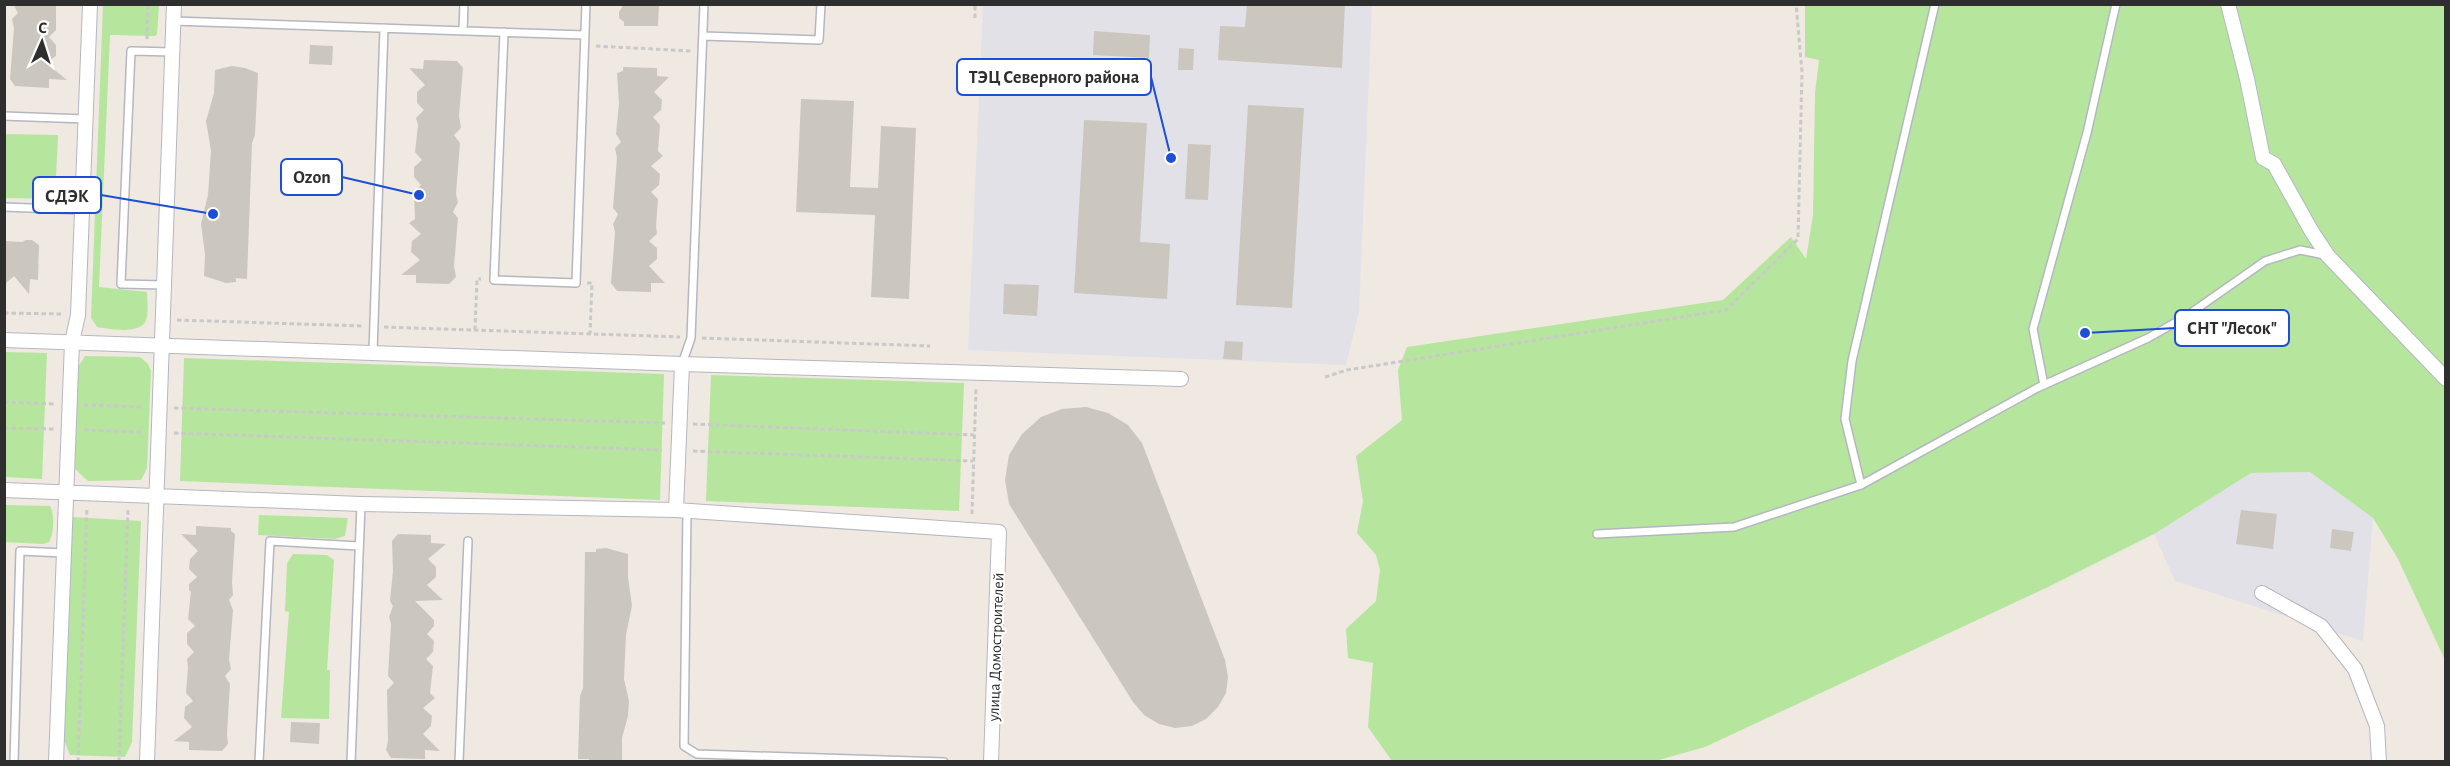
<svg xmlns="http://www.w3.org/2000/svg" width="2450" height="766" font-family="'Alegreya Sans',sans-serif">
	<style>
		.industrial { fill: #e3e1e8 }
		.green { fill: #b6e59e }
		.building { fill: #cbc7bf }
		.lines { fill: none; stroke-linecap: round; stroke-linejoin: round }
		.lane-casing { stroke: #b4b7c1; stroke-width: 10 }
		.street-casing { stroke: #b4b7c1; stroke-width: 16 }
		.path { stroke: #c9c9c9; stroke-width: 3; stroke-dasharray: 4.5 3; stroke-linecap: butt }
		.lane { stroke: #fff; stroke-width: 7 }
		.street { stroke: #fff; stroke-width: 14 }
		.labels { text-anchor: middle; stroke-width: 4.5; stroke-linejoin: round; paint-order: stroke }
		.street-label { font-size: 16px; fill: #2e2e2e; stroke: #fff }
		.leader { fill: none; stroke: #1d4ed8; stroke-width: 2 }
		.callout-dot { fill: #1d4ed8; stroke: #fff; stroke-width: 2 }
		.callout { fill: #fff; stroke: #1d4ed8; stroke-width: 2 }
		.callout-label { font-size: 18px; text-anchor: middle; font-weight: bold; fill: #2e2e2e }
	</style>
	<rect width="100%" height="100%" fill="#efe9e1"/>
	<path class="industrial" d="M983,5H1372L1359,312L1346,365L968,350Z
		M2310,472L2373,518L2363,641L2175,581L2154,534L2251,473Z"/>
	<path class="green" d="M103,5H159L157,34L155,36L110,35L99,287L147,292C147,301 149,312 146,320C141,335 109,329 97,327L91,318Z
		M1805,5H2445V660L2398,559L2373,518L2310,472L2251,473L2154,534L2048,587L1705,747L1655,761H1392L1368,727L1373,663L1348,658L1346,629L1376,601L1380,570L1376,555L1357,533L1363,501L1356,456L1402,420L1398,370L1407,347L1723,300L1791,237L1806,259L1813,215L1815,93L1819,60L1805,57Z
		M5,134L58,135L55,199L5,198Z
		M5,352L47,353L42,479L5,477Z
		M85,356L140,357L148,364L151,371L147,468L141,480L88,481L75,469L78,367Z
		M184,358L664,374L660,500L180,481Z
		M711,375L964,383L959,511L706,501Z
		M5,505L50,506C55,515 54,533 49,542L43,544L5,542Z
		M259,515L348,518L345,536L335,539L258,535Z
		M72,517L141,521L132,742L125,757L70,755L64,740Z
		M293,554L327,555L334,560L327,670H330L329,719L281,718L289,612L285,611L287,563Z"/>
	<path class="building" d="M13,4H56V30L49,37L56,45V56L46,63L67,80L49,79V88L15,86L10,79L14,28L12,19L18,13Z
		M624,4H659L658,26H624V22L619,18V12Z
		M1247,4H1345L1342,68L1218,60L1220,26L1245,27Z
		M1094,31L1150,35L1149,58L1093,55Z
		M310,45L333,46L332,65L309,64Z
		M1179,48L1194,49L1193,70H1178Z
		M424,60L457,61L463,68L459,116L461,128L454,135L460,143L456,194L458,202L453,212L458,218L454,266L456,277L449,284L416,283V275H401L420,260L411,252L412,241L421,234L409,223L415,219L414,192L421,185L414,177V167L422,160L415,152L418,125L416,118L424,110L417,103V92L425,85L409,68L423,69Z
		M232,66L245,68L258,73L255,135L252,143L247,279L236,278V282L226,283L204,276L205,254L201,224L208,195L211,151L206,121L214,93L215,70Z
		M623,67L657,68V76L669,77L654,92L662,100L661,110L653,117L660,125L658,151L663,156L651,166L660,174L659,185L651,192L658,199L656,226L657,234L649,241L657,248V259L649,266L665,283H651V292L617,291L611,283L615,232L613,224L618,214L613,208L617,158L615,148L621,142L616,134L619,104L617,73L623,71Z
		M801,99L854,101L850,187L878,188L881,126L916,128L909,299L871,297L875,215L796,212Z
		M1248,105L1304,108L1292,308L1236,305Z
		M1084,120L1147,123L1140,242L1170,244L1167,299L1074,293Z
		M1188,144L1211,145L1208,200L1185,199Z
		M26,240H32L39,245L38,280L30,279L29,294L14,276L4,285V241L22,242Z
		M1004,284L1039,285L1037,316L1003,314Z
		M1225,341L1243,342L1242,360L1223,359Z
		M1086,407L1108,413L1128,425L1142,443L1225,660L1228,677L1226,693L1218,707L1206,719L1192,726L1175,728L1159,724L1144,715L1133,702L1009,504L1005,480L1009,455L1022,434L1041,417L1062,409Z
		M2241,510L2277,514L2273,549L2236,544Z
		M196,526L231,528V531L235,534L232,582L233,595L229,600L233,610L229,660L231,669L225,676L230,684L227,734L228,744L222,751L189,750V742L174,741L192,727L184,718L185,707L193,701L186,693L188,667L187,659L194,652L187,644V633L195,626L188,619L191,592L189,590V584L197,577L189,569L190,559L198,551L181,534L196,535Z
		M2332,529L2354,532L2351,551L2330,548Z
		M398,534L431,535V543L446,544L428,559L436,567V577L427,585L443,600L415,601L434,620V626L427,634L434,641L433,652L426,659L433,666L430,693L435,698L423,708L432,716L431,726L423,734L440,751L425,750V759L391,758L386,750L388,741L387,690L394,683L388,676L391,624L389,617L393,606L390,601L393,571L392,541Z
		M606,548L628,554V577L632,606L626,635L624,679L629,701L628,716L622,738V760L589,762V759H578L580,696L583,688L585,552H596V549Z
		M291,722L320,723L319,744L290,742Z"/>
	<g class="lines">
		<g class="lane-casing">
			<path id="lane" d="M173,21L585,35
				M463,31L464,4
				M504,32L494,280L576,283L586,4
				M703,36L819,40L821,4
				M4,116L85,119
				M4,207L82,210
				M164,285L121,284L131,51L172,52
				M373,352L384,28
				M682,364L691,338L704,4
				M2044,385L2033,329L2087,133L2116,4
				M1861,485L1845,419L1852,361L1935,4
				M687,511L684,746L697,754L944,762
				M1597,534L1734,527L1861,485L2037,388L2148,338L2185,317L2265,261L2300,250L2325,255
				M14,762L20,551L64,553
				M259,762L270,541L359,546
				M351,762L361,504
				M459,762L468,541"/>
		</g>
		<g class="street-casing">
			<path id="street" d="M2228,4L2247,79L2263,158L2274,164L2312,232L2328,256L2446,379
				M4,340L682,364L1181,379
				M4,490L361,504L676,510L999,532L991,762
				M676,510L682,364
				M2262,593L2321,626L2355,669L2377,726L2379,762
				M56,762L72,342L78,315L90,4
				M147,762L174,4"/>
		</g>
		<path class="path" d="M975,18V4
			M147,39L148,4
			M596,46L691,51
			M587,283H592L590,334
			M4,313L63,314
			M177,320L362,326
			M384,327L680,337
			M475,330L477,279H481
			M702,338L930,346
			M1325,377L1347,370L1726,310L1798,239L1802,72L1796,4
			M4,402L54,404
			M84,405L144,407
			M174,408L665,423
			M693,424L974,435
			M4,428L54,429
			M84,430L144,432
			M174,433L662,450
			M693,451L973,461
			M972,514L976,389
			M78,762L87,507
			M119,762L128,509"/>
		<use href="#lane" class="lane"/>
		<use href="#street" class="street"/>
	</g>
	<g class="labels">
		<g class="street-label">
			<text transform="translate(995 647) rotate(-88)" y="6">улица Домостроителей</text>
		</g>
	</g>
	<path class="leader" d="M1171 158L1151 77M419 195L342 177M213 214L101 195M2085 333L2175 328"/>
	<g class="callout-dot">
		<circle cx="1171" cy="158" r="6"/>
		<circle cx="419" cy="195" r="6"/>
		<circle cx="213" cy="214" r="6"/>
		<circle cx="2085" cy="333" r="6"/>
	</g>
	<g class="callout">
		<rect x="957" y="59" width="194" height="36" rx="6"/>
		<rect x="281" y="159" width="61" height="36" rx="6"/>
		<rect x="33" y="177" width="68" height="36" rx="6"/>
		<rect x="2175" y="310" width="114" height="36" rx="6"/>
	</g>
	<g class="callout-label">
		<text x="1054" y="83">ТЭЦ Северного района</text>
		<text x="312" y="183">Ozon</text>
		<text x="67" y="202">СДЭК</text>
		<text x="2232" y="334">СНТ "Лесок"</text>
	</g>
	<rect width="2450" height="766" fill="none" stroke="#2e2e2e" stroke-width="12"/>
	<g transform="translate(42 42) rotate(3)" stroke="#ffffff" stroke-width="4.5" paint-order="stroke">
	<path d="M0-4.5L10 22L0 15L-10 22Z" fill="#2e2e2e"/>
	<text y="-9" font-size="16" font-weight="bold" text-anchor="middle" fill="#2e2e2e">С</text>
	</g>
</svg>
